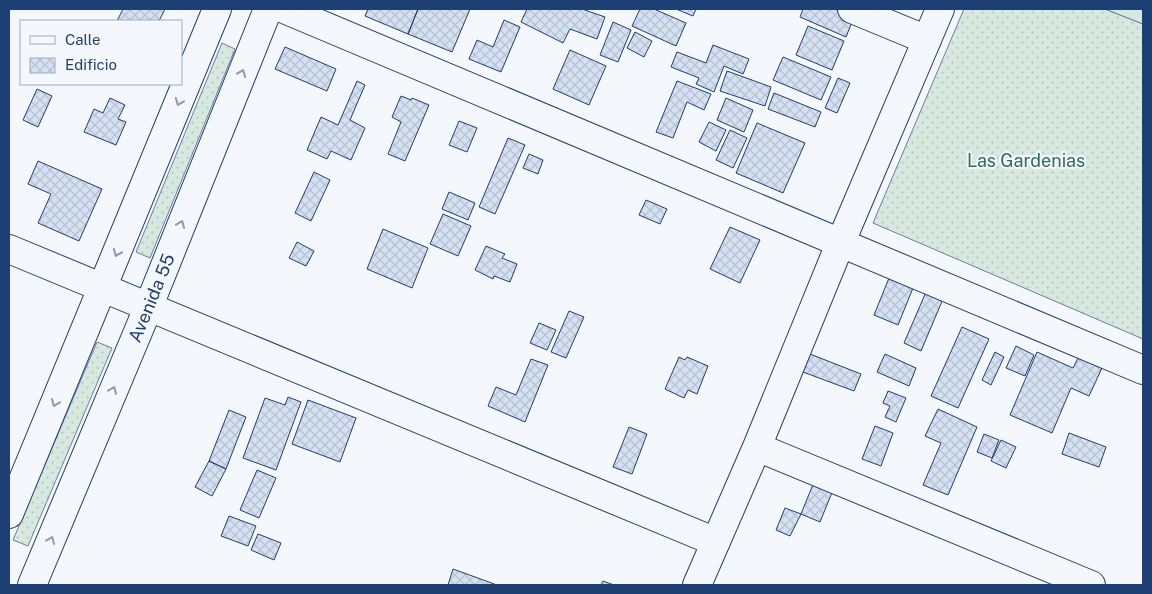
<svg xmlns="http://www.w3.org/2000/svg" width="1152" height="594" font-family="'Public Sans',sans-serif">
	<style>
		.grass { fill: url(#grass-dots); stroke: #687fa3 }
		.pitch { fill: #d7e8df; stroke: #687fa3 }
		.building { fill: url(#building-cross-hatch); stroke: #1d3f73 }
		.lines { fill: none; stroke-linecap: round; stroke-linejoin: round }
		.minor-casing { stroke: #1d3f73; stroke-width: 30 }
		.tertiary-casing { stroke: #1d3f73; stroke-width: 30 }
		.minor { stroke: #f4f7fb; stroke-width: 28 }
		.tertiary { stroke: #f4f7fb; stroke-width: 28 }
		.oneway { stroke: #889bb7 }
		.labels { text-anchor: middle; stroke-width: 4; stroke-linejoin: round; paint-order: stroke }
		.park-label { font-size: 18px; fill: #2c6c60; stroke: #f4f7fb }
		.street-label { font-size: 18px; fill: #1d3f73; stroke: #f4f7fb }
	</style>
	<defs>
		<pattern id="grass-dots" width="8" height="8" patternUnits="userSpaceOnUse" patternTransform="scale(1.25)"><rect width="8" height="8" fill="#d7e8df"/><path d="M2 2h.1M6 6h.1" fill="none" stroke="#b8c8c3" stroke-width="1.8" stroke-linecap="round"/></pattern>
		<pattern id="building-cross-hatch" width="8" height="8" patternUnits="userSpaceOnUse" patternTransform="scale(1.25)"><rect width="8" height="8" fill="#d5e0f0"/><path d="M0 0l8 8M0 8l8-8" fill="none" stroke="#b6c1d1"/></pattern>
	</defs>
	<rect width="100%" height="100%" fill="#f4f7fb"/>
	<path class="grass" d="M964,9H1105L1143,24V339L873,223Z
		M222,43L235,49L150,258L136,252Z
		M97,342L112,348L28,546L13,540Z"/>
	<path class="pitch" d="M1105,9H1143V24Z"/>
	<path class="building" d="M123,9H165L159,21H117Z
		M368,9H418L408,34L365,16Z
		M418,9H470L452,52L408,34Z
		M527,9H582L605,17L597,39L570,29L563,43L521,22Z
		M640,9H654L686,23L676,46L632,26Z
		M676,9H696L693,16Z
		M803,9H834L854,17L846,37L800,17Z
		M504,20L520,27L501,72L469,59L477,40L493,47Z
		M613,22L631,30L618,62L600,55Z
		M808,26L844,41L832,70L796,55Z
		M635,32L652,41L644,57L627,48Z
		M713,45L749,59L743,74L724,66L714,92L696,84L699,78L671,67L677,52L706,63Z
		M285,47L336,69L327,91L275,69Z
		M570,50L606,66L589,105L553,89Z
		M783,57L831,77L821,100L773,80Z
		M727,71L771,87L765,106L720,91Z
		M838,78L850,83L837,113L825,108Z
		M357,81L365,85L350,120L365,128L351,160L331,151L327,159L307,150L321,117L338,125Z
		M677,81L711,94L704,110L687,102L673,138L656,132Z
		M37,89L52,96L38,127L23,120Z
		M774,93L821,112L815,127L768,109Z
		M401,96L411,100L412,98L429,105L405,161L388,154L401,122L392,117Z
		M110,98L125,105L118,119L126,122L116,145L84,132L94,109L103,113Z
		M726,98L753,110L744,132L717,120Z
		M459,121L477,128L467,152L449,145Z
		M709,122L726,130L716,151L699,142Z
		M757,123L805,143L783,193L736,173Z
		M730,130L747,138L733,168L716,160Z
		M508,138L525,145L495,214L479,207Z
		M529,154L543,160L538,174L523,168Z
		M38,161L102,189L79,241L38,223L51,194L28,184Z
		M314,172L330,180L311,221L295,213Z
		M449,192L475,203L468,220L442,209Z
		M646,200L667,209L660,224L639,215Z
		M443,214L471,226L458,256L430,244Z
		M730,227L760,240L740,283L710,269Z
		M383,229L428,248L412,288L367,269Z
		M297,242L314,251L306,266L289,258Z
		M486,246L505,254L502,258L517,264L510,282L494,276L493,279L475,270Z
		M889,278L913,288L898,325L874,315Z
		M926,292L943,299L921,351L904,343Z
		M569,311L584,317L566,358L551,352Z
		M539,323L556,330L547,350L530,343Z
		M962,327L989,339L958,408L931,396Z
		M1016,346L1034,355L1025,376L1006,368Z
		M995,352L1004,357L991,385L982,380Z
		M1037,352L1073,368L1078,358L1102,368L1089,396L1071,388L1052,433L1010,415Z
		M810,354L861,374L854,391L803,372Z
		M885,354L916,368L909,386L877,372Z
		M679,357L685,360L687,357L708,366L697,394L688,390L684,398L665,389Z
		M531,359L548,365L525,422L488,406L496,387L516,395Z
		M888,391L906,398L896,422L885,417L890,406L883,403Z
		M288,397L301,402L276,470L243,458L265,398L285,405Z
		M308,400L356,418L340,462L292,444Z
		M938,409L977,427L948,495L923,485L941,443L925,436Z
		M229,410L246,417L226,469L209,461Z
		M875,426L893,433L881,466L862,459Z
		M629,427L647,434L632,474L613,467Z
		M1069,433L1106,447L1099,467L1062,454Z
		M984,434L999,440L992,458L977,452Z
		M1001,440L1016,447L1006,468L991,461Z
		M209,461L226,469L212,496L195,487Z
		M257,470L276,478L259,518L240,510Z
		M814,482L833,490L820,522L801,514Z
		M785,508L801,514L790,536L776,530Z
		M229,516L256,526L248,546L221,536Z
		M258,534L281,543L274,560L251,550Z
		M453,569L497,585H448Z
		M603,581L614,585H601Z"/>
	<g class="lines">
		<g class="minor-casing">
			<path id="minor" d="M284,9L1143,370
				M852,9L927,40
				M9,249L716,542
				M757,447L1091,585
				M697,585L757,447L840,244L940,9"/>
		</g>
		<g class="tertiary-casing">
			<g id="tertiary">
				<path d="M9,514L217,9"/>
				<path id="s1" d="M32,585L148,308L268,9"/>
			</g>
		</g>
		<use href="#minor" class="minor"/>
		<use href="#tertiary" class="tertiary"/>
	</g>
	<defs><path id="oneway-chevron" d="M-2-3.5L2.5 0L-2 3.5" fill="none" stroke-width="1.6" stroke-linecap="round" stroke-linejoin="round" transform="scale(1.25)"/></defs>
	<g class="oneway">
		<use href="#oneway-chevron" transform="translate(242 73) rotate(-68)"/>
		<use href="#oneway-chevron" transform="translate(179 102) rotate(112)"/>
		<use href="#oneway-chevron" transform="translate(181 224) rotate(-68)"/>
		<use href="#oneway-chevron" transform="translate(117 253) rotate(112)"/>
		<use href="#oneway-chevron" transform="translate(113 390) rotate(-67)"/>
		<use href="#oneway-chevron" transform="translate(55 403) rotate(113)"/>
		<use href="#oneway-chevron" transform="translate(51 540) rotate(-67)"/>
	</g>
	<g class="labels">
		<g class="park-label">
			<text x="1026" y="167">Las Gardenias</text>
		</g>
		<g class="street-label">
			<text dy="6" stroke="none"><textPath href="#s1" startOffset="311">Avenida 55</textPath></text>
		</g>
	</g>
	<rect width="1152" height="594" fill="none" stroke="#1d3f73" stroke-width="20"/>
	<rect x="20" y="20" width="162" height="65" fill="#f4f7fb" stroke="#9eadc5"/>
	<rect x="30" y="36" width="25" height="8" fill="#f4f7fb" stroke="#9eadc5"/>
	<text x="65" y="45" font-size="15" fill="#1d3f73">Calle</text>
	<rect x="30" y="58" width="25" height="15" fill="url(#building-cross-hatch)" stroke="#9eadc5"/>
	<text x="65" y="70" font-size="15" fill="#1d3f73">Edificio</text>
</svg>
